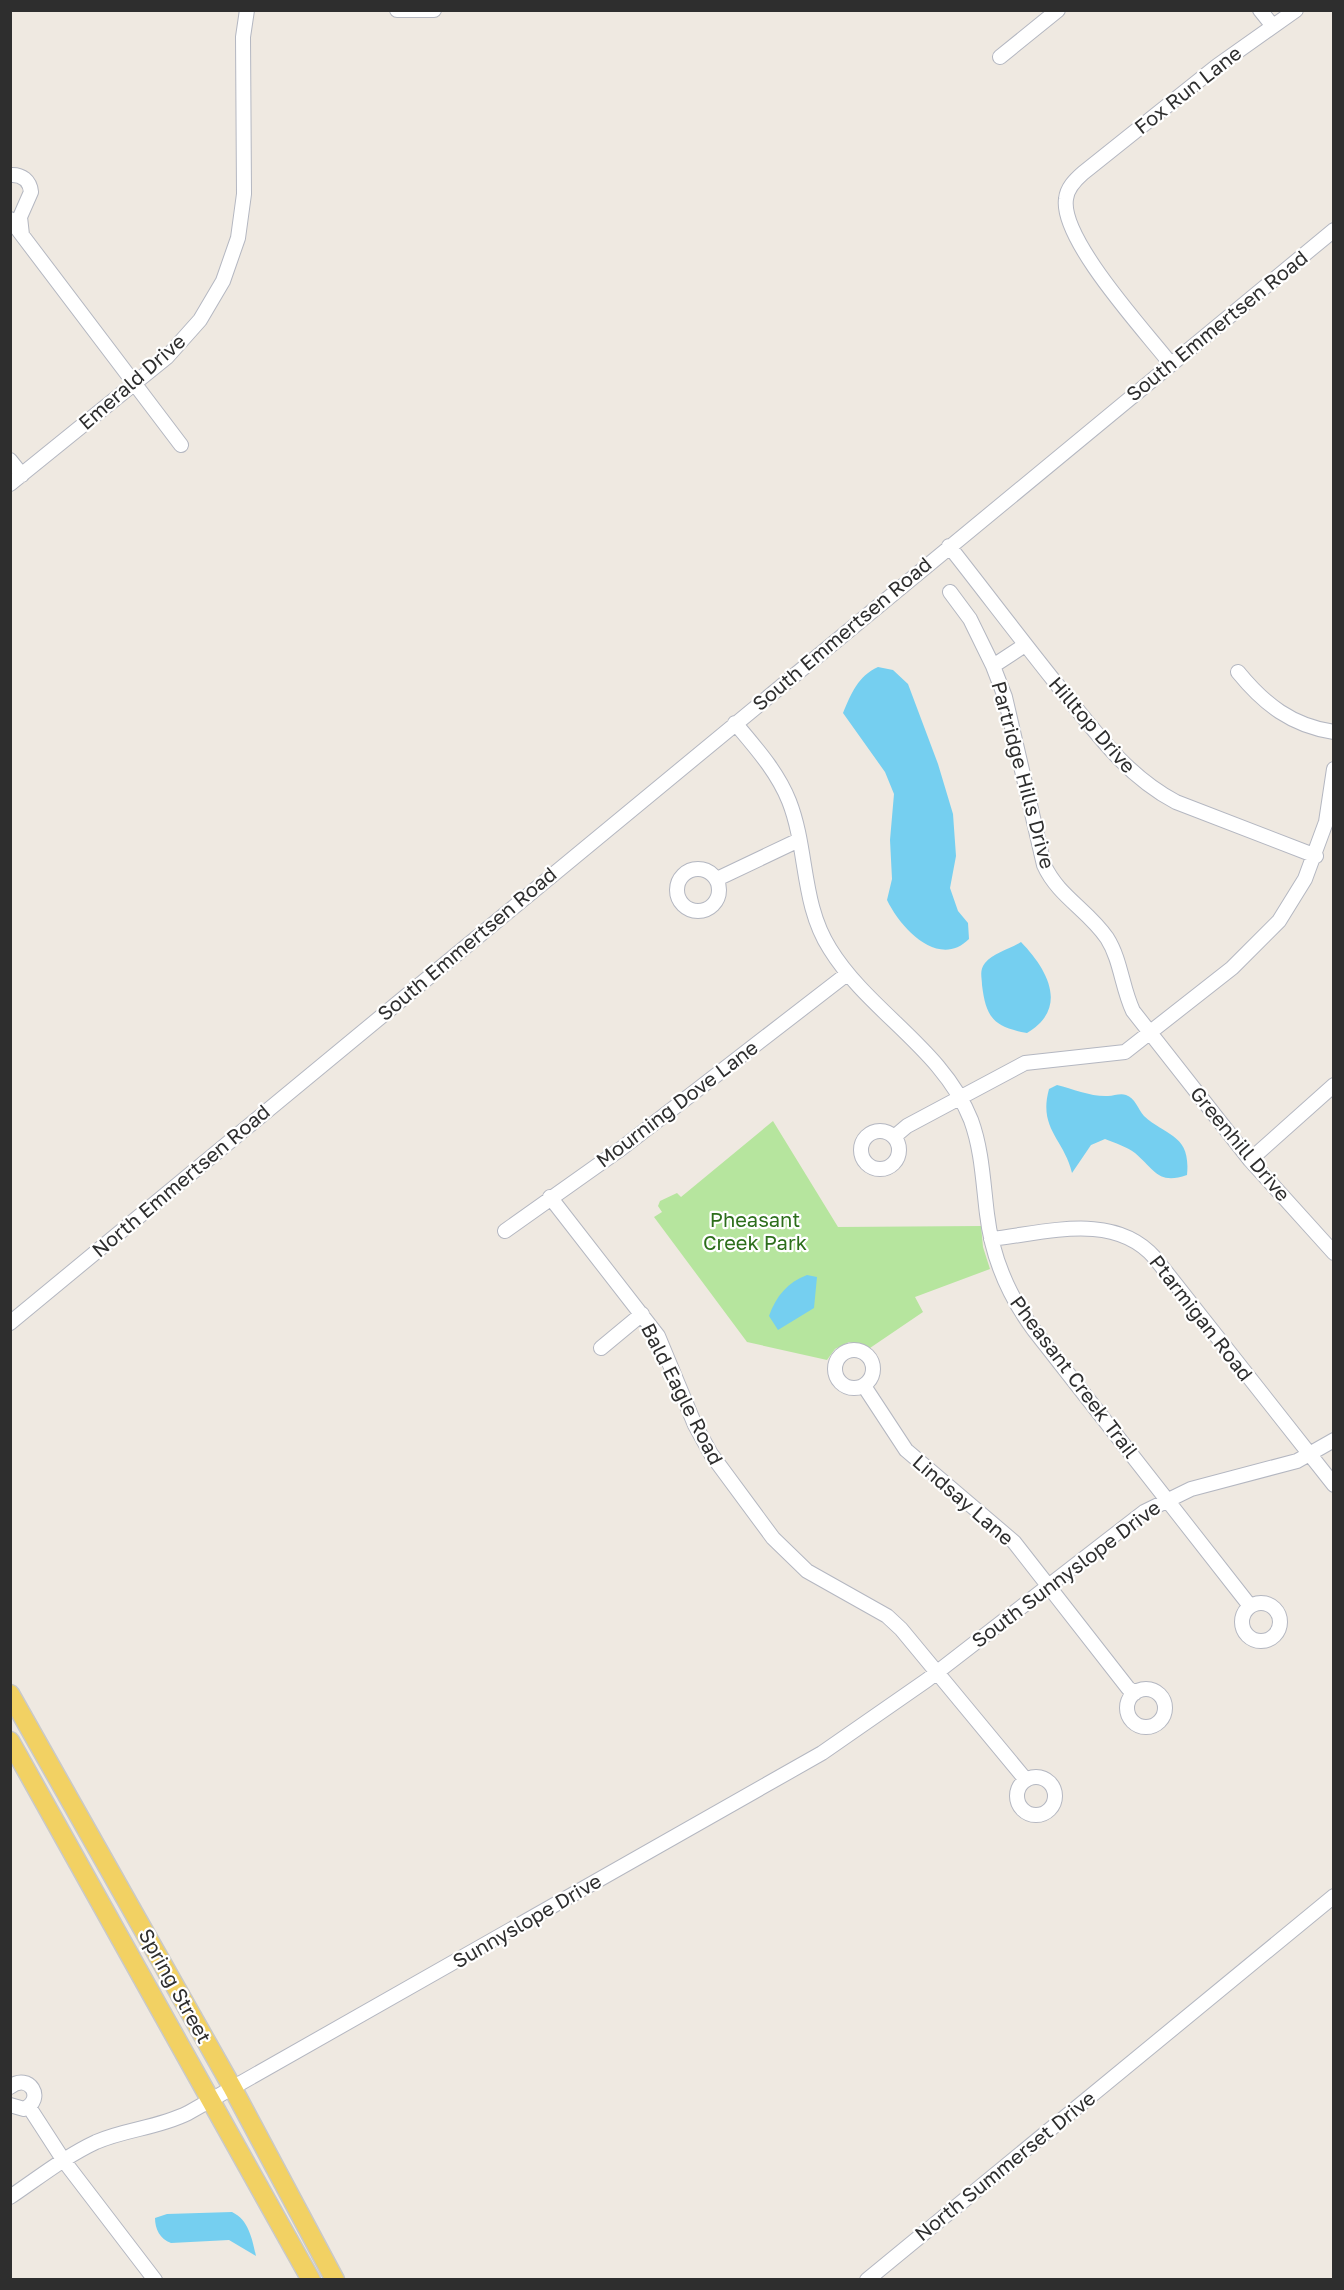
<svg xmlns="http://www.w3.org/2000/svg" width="1344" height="2290" font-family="'Golos Text',sans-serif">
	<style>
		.green { fill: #b6e59e }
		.water { fill: #75cff0 }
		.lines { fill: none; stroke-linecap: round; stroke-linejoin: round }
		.minor-casing { stroke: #b4b7c1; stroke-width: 16 }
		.major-casing { stroke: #c9c9c9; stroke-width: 21 }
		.minor { stroke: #fff; stroke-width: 14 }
		.major { stroke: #f2d163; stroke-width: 18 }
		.labels { text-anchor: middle; stroke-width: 4.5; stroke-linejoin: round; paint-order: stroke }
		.street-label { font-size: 20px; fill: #2e2e2e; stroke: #fff }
		.park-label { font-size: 20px; fill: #2c6e1b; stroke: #fff }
	</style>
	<rect width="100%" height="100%" fill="#efe9e1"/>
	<path class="green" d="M773,1121L838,1227L981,1226L983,1247L990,1269L915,1297L923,1312L870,1348L849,1342L835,1349L827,1360L747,1342L654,1217L662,1212L658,1206L660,1201L677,1193L681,1197Z"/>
	<path class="water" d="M878,667L893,670L908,684L938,764L953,814L956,856L950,888L958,911L968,923L969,939C939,969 901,929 887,900L892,879L890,840L894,794L885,772L843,713C851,694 858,676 878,667Z
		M1021,942C1048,970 1069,1008 1027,1033C994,1027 986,1018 982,985C982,978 979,970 985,963C993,953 1010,949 1021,942Z
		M1057,1085C1073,1089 1092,1097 1108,1096C1114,1096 1120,1093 1126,1095C1135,1098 1138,1109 1144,1116C1167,1137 1191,1134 1187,1175C1158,1185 1155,1170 1135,1153C1127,1147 1115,1143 1105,1139L1091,1145L1072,1173C1064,1139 1038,1129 1049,1089Z
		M807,1275L817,1277L814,1308L778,1330L769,1316C776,1296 788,1282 807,1275Z
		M232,2212C249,2220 252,2239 256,2256L229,2240L171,2243C160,2239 155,2229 155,2218L167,2214Z"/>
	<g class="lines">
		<g class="minor-casing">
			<path id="minor" d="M397,10H434
				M1260,10L1272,25
				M1000,57L1058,10
				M10,175C22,174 30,181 31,192L20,217L22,235L10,219
				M22,235L181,445
				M1170,363C1145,331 1060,239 1066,199C1067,188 1075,180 1083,173L1217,66L1296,10
				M10,460L22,475
				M10,484L167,357L200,320L223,281L238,238L244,194L243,37L247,10
				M949,546C986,593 1022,641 1059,687C1095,731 1125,775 1176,802L1316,856
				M950,592L970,619L993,666
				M1025,645L993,666L1005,697L1044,865C1058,896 1088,910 1107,938C1121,960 1122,988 1133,1011L1250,1160L1334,1253
				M1238,672C1264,704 1292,726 1334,732
				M735,723C755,747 777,771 789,801C808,849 801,904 830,949C869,1012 943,1049 971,1120C982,1150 983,1182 987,1214C992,1257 1008,1295 1034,1330L1250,1606
				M677 890a21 21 0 1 1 42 0a21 21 0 1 1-42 0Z
				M717,879L799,840
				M861 1150a19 19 0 1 1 38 0a19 19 0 1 1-38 0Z
				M894,1137L907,1126L1025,1063L1125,1052L1232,968L1279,921L1305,879L1326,822L1334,769
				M1250,1160L1334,1085
				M550,1197L658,1336L695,1425L711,1454L773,1538L807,1571L887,1616L901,1629L1026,1780
				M505,1231L622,1148L847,974
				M991,1239C1046,1233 1114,1211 1155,1258L1334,1485
				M10,1323L1334,230
				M601,1348L642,1314
				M835 1369a19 19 0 1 1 38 0a19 19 0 1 1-38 0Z
				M864,1386L906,1450L1014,1542L1128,1688L1135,1693
				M1242 1622a19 19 0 1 1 38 0a19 19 0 1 1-38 0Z
				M1127 1708a19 19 0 1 1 38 0a19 19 0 1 1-38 0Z
				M1017 1796a19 19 0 1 1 38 0a19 19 0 1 1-38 0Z
				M10,2087C29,2072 46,2099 24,2109L10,2105
				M29,2107L64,2161L155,2280
				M10,2197C38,2178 66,2156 96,2142C126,2129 158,2128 188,2113L822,1753L927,1680L1144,1512L1191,1489L1297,1461L1334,1440
				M867,2280L1334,1896"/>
		</g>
		<g class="major-casing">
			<path id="major" d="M10,1694L232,2087L335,2280
				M10,1741L311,2280"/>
		</g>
		<use href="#minor" class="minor"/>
		<use href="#major" class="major"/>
	</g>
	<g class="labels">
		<g class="street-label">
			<text transform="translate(1188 90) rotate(-38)" y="7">Fox Run Lane</text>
			<text transform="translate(1217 326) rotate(-39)" y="7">South Emmertsen Road</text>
			<text transform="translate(132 382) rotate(-41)" y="7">Emerald Drive</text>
			<text transform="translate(842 634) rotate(-40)" y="7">South Emmertsen Road</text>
			<text transform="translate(1092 725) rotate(49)" y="7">Hilltop Drive</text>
			<text transform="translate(1023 775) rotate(75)" y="7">Partridge Hills Drive</text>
			<text transform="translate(467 944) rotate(-40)" y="7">South Emmertsen Road</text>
			<text transform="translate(677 1104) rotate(-37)" y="7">Mourning Dove Lane</text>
			<text transform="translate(1240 1144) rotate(50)" y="7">Greenhill Drive</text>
			<text transform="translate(181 1181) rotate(-40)" y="7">North Emmertsen Road</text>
			<text transform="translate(1201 1318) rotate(52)" y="7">Ptarmigan Road</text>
			<text transform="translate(1074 1377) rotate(53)" y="7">Pheasant Creek Trail</text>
			<text transform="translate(682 1394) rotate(63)" y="7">Bald Eagle Road</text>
			<text transform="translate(963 1500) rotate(41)" y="7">Lindsay Lane</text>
			<text transform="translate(1066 1574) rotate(-37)" y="7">South Sunnyslope Drive</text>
			<text transform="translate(527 1921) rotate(-30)" y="7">Sunnyslope Drive</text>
			<text transform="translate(175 1986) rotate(61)" y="7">Spring Street</text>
			<text transform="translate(1005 2166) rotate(-39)" y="7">North Summerset Drive</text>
		</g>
		<g class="park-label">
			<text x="755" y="1227">Pheasant<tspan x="755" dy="23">Creek Park</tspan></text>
		</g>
	</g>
	<rect width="1344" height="2290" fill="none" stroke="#2e2e2e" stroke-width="24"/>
</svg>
